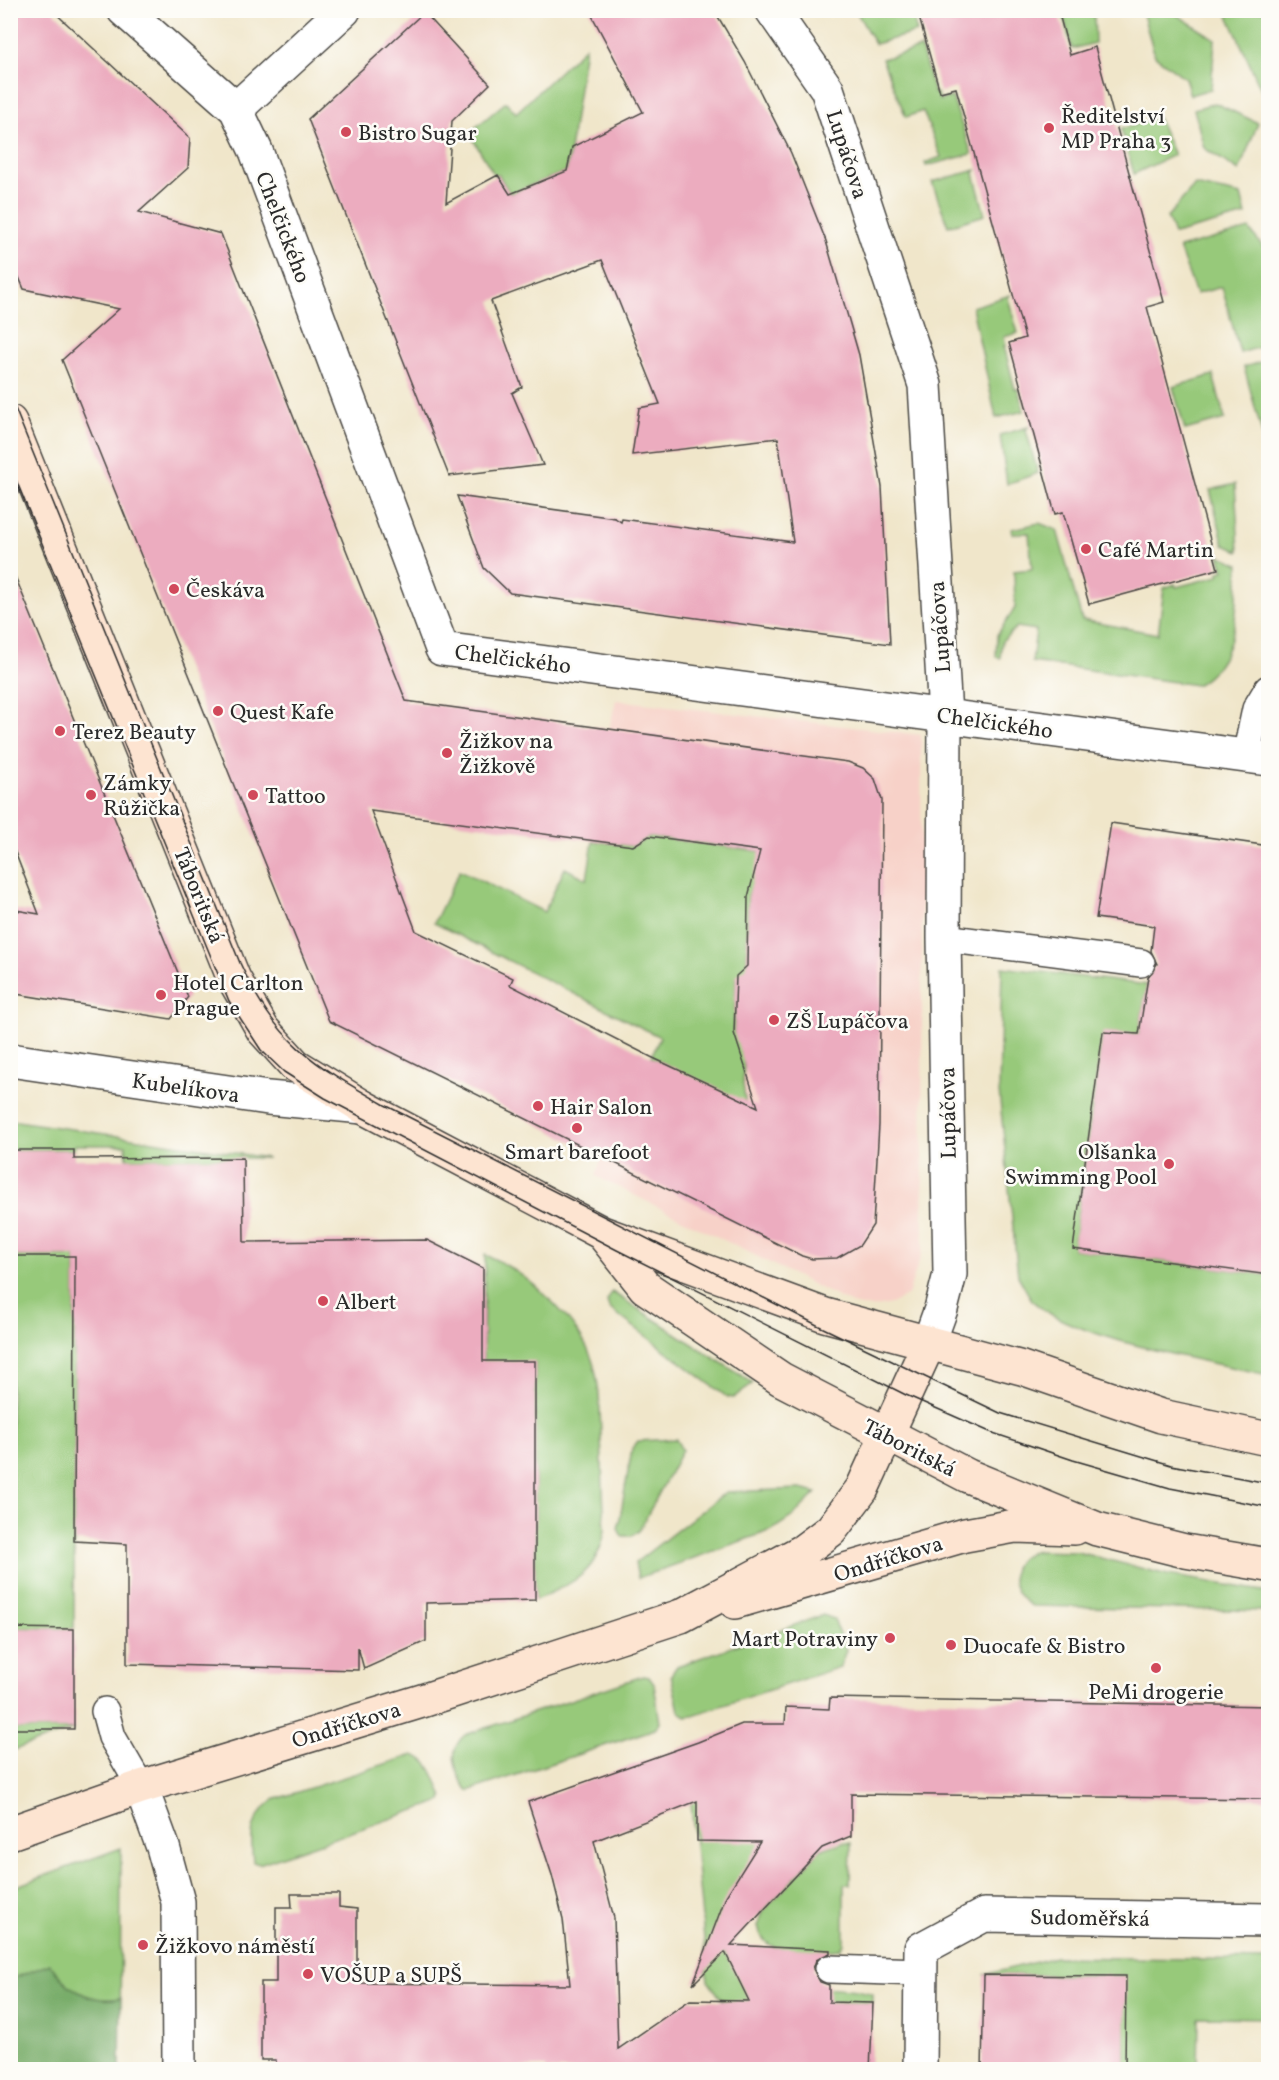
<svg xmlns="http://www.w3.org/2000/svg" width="1279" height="2080" font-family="Vollkorn,serif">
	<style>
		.built { fill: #f7d1c8 }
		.green { fill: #97c97a; stroke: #617a52; stroke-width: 1.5 }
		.forest { fill: #79ad6a; stroke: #526c4a; stroke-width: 1.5 }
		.building { fill: #ecacbf; fill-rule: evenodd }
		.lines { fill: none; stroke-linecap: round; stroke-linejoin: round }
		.lane-casing { stroke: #494743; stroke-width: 30 }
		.street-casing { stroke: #494743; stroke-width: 36 }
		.secondary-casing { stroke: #494743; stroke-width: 36 }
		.lane { stroke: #fff; stroke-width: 27 }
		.street { stroke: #fff; stroke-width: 33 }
		.secondary { stroke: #fde4d1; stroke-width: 33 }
		.tram { stroke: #2b2b2b; stroke-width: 1.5 }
		.poi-dot { fill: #d1495b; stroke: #fdfcf7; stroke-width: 2 }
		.labels { text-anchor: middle; stroke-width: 5; stroke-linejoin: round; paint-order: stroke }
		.poi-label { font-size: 22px; fill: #2b2b2b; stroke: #fdfcf7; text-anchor: start }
		.street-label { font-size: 22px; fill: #2b2b2b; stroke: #fdfcf7 }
	</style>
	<rect width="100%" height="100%" fill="#fdfcf7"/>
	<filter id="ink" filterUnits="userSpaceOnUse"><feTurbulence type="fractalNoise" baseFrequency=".0167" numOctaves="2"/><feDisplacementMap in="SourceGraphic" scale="12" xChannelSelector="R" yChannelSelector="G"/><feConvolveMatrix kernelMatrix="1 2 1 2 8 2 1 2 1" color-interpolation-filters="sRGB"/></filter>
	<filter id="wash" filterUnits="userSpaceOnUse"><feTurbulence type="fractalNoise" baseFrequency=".008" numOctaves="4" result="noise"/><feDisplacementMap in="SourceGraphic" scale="24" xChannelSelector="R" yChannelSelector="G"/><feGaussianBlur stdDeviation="1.35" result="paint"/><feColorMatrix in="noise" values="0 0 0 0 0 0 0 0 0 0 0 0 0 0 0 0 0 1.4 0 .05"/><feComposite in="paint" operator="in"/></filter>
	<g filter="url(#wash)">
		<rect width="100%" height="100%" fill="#f0e6ca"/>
		<path class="built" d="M616,700L921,735L923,1249L908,1295L891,1304L871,1308L852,1304L596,1176L601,1158L660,1037L590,1002L587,879L609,729Z"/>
		<path class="green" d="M856,11H911L917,32L875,44Z
			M1062,11H1094L1095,43L1072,49Z
			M1142,11H1171L1215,39L1211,89L1190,95L1185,78L1155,56Z
			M1226,11H1268V105Z
			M585,47L567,171L510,194L499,175L495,176L469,133L506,102L516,113Z
			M921,48L934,93H937L939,100L952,97L972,154L926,166L925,163L941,157L923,111L906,117L882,59Z
			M1215,103L1258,123L1239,171L1204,148L1194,109Z
			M1158,118L1174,155L1134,174L1121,129Z
			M976,170L974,173L985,215L948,226L932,182Z
			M1195,185L1241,195L1246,215L1174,234L1167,217Z
			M1249,229L1268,253V321L1264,346L1240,353L1222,287L1196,294L1179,248Z
			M1010,295L1008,298L1018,333L1004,337L1006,346H1004L1015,389H1018L1024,411L996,418L972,307Z
			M1267,360L1268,368V455L1244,367Z
			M1213,375L1225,419L1185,430L1173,387Z
			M1028,427L1026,430L1038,473L1007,484L1000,435Z
			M1235,484L1239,551L1224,545L1210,490Z
			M1039,523L1057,530L1082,620L1158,634L1164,588L1175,584L1176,587L1219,576V572L1224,571L1219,555L1239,564C1236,607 1240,660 1196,685L1032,662L1036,630L1017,627L1002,641L1000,658L996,657L997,635L1015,608L1014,571L1032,569L1029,533L1012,534V529Z
			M649,836L764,852L748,897L747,973H740L736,978L734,1033L745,1038L743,1084L746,1106L651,1057L660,1037L434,923L460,870L544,912L565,868L587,879L593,841L633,846Z
			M1002,967L1147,985L1139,1034L1103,1033L1073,1249L1268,1275V1375C1216,1363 1066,1338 1032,1300C1027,1293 1023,1284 1018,1276L999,1091Z
			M10,1120L268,1158L127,1159L126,1145H75L74,1150H11Z
			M485,1255C525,1269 583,1324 594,1366C600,1388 600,1411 601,1434C602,1466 603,1498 605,1530C597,1575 572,1583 535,1600V1362L483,1361Z
			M11,1256H75L74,1629L11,1628Z
			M612,1292L753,1383L733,1398L727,1397L609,1308L607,1301Z
			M676,1439L682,1450L639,1531L632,1536H622L618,1529L632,1449L638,1441Z
			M801,1489L816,1493L793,1516L772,1530L638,1578L635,1563L726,1492Z
			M1034,1551L1077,1552L1168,1575L1268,1592V1611L1032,1606C1008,1594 1004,1559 1034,1551Z
			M823,1615L834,1619L846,1650L840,1667L687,1717L679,1711L671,1675L677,1666Z
			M643,1676L649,1677L654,1684L660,1723L655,1729L468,1791C456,1775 446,1750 465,1735Z
			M11,1729H74L11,1751Z
			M413,1755C432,1760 436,1781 443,1797L442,1801L259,1864L253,1862C250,1834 250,1819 273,1800Z
			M687,1761L786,1819L723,1948C751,2005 825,1978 873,1994V2003L723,2001L708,1981Z
			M843,1842L851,1843L850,1884H844V1943L840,1949C828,1952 782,1951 772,1946C763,1942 760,1935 758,1927L763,1911L820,1850Z
			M121,1848L120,2069L11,2070V1888Z
			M1055,1957L1268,1960V2018L1199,2017L1198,2069H1125V1976L984,1975Z"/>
		<path class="forest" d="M50,1964C67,1989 90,2004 121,1998L120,2069H11V1979Z"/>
		<g id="blocks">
			<path class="building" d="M10,10H52L190,138L188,168L139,212L221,234L406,701L848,762L863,768L875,779L882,800L879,1125L873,1225L860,1245L837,1258L812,1259L802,1256L329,1021L62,360L119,309L24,289L10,256ZM371,811L633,846L649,836L760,851L748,897L747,966L736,976L734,1033L758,1107L651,1057L510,985L513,978L416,931Z
				M589,10H714L745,62L791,153L826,241L859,355L882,487L890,644L510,593L484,568L457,496L615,518L621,522L622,519L793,542L778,438L632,455L639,408L660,404L602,260L491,301L522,387L512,393L543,465L449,476L308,119L424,12L490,84L452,121L446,203L498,175L510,194L567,171L572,147L643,112Z
				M917,10H1058L1070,55L1095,47L1164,302L1147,307L1218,569L1089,604L1063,512L1055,514L1009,343L1025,338L956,88L940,92Z
				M10,564L188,997L171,1019L10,993V909L39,914L10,839Z
				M1111,823L1269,846V1275L1073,1249L1103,1032L1139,1034L1148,977L1157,964L1151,951L1154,926L1096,918Z
				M10,1150H74V1159L243,1158L244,1242L427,1240L483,1268V1361H535V1600L426,1603V1641L364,1669L358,1647V1670L127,1664V1544L74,1541L75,1256H10Z
				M10,1628L74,1629V1729H10Z
				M830,1698L1269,1706V1799L851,1794V1836L822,1848L731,1945L830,1950V1953L816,1960L813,1969L820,1982L829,1985V2002L873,2003L870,2070H546V2067L276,2070V2060H261V1982H276V1907H292L291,1894H339V1907L357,1909V1983L570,1985L563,1919L552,1875L528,1802L698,1742L742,1724H785L786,1707L829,1709ZM697,1801V1841L760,1842L726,1896L693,1984L725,1952L749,2001L690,2000L618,2049L614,1918L594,1841Z
				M984,1975L1126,1976L1125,2070H982Z"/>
		</g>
	</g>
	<g filter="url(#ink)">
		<use href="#blocks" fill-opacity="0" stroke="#494743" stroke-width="1.5"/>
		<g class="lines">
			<g class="lane-casing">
				<path id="lane" d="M1246,756L1256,709L1268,689
					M944,938L1141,963
					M105,1711L112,1737L141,1787
					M829,1969L921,1972"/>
			</g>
			<g class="street-casing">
				<path id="street" d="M124,10L236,109L256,151L442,649L1268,759
					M772,10L827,89L925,385L945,715L944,938L950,1274L941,1309L928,1345
					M236,109L344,10
					M10,1060L268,1098L363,1107
					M141,1787L163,1847L178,1902L179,2070
					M920,2070L921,1949L984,1915L1268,1920"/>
			</g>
			<g class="secondary-casing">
				<path id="secondary" d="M10,422L234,979L263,1030L295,1065L363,1107L602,1233L825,1315L1022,1368L1161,1416L1268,1439
					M603,1234L645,1287L781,1379L968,1476L1097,1529L1185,1551L1268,1565
					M735,1602L965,1535L1015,1526L1075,1528
					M10,1833L141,1787L422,1701L681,1616L803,1551L831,1530L862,1489L928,1345"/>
			</g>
			<use href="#lane" class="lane"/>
			<use href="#street" class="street"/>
			<use href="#secondary" class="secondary"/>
			<path class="tram" d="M10,396L240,963C276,1042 311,1063 385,1105L819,1326L1000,1413L1171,1465L1268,1483
				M10,465L229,1001L261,1050L284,1072L325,1098L617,1250L906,1395L990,1432L1073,1460L1170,1488L1268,1507"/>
		</g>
	</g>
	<g class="poi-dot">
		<circle cx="1049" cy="128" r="6"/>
		<circle cx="346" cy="132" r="6"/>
		<circle cx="1086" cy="549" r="6"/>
		<circle cx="174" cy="589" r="6"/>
		<circle cx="218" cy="711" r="6"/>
		<circle cx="60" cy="731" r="6"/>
		<circle cx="447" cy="753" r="6"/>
		<circle cx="91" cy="795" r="6"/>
		<circle cx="253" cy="795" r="6"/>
		<circle cx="161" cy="995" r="6"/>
		<circle cx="774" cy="1020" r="6"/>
		<circle cx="538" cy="1106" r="6"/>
		<circle cx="577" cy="1128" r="6"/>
		<circle cx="1169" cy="1164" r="6"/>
		<circle cx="323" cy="1301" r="6"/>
		<circle cx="890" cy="1638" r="6"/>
		<circle cx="951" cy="1645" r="6"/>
		<circle cx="1156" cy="1668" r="6"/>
		<circle cx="143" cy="1945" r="6"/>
		<circle cx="308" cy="1974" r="6"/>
	</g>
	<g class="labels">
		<g class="poi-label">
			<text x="1061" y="123">Ředitelství<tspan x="1061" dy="25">MP Praha 3</tspan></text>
			<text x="358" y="140">Bistro Sugar</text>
			<text x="1098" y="557">Café Martin</text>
			<text x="186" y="597">Českáva</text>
			<text x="230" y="719">Quest Kafe</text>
			<text x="72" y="739">Terez Beauty</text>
			<text x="459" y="748">Žižkov na<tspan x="459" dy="25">Žižkově</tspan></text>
			<text x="103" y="790">Zámky<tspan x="103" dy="25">Růžička</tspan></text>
			<text x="265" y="803">Tattoo</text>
			<text x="173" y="990">Hotel Carlton<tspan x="173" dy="25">Prague</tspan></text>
			<text x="786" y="1028">ZŠ Lupáčova</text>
			<text x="550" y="1114">Hair Salon</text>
			<text x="577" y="1159" text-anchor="middle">Smart barefoot</text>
			<text x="1157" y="1159" text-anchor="end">Olšanka<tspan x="1157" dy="25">Swimming Pool</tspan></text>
			<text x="335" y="1309">Albert</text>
			<text x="878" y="1646" text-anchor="end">Mart Potraviny</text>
			<text x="963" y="1653">Duocafe &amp; Bistro</text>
			<text x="1156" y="1699" text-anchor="middle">PeMi drogerie</text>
			<text x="155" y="1953">Žižkovo náměstí</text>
			<text x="320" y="1982">VOŠUP a SUPŠ</text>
		</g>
		<g class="street-label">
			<text transform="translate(848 154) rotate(72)" y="8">Lupáčova</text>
			<text transform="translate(284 227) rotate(69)" y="8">Chelčického</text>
			<text transform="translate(939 627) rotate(-94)" y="8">Lupáčova</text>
			<text transform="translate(513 658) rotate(7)" y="8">Chelčického</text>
			<text transform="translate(995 722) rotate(8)" y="8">Chelčického</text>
			<text transform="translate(200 895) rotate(68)" y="8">Táboritská</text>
			<text transform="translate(186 1087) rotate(8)" y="8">Kubelíkova</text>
			<text transform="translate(947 1113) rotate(-91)" y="8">Lupáčova</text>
			<text transform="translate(910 1447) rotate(27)" y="8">Táboritská</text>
			<text transform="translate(888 1558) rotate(-17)" y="8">Ondříčkova</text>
			<text transform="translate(346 1724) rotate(-17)" y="8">Ondříčkova</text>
			<text transform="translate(1090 1917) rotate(1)" y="8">Sudoměřská</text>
		</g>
	</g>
	<rect width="1279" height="2080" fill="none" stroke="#fdfcf7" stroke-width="36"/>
</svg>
